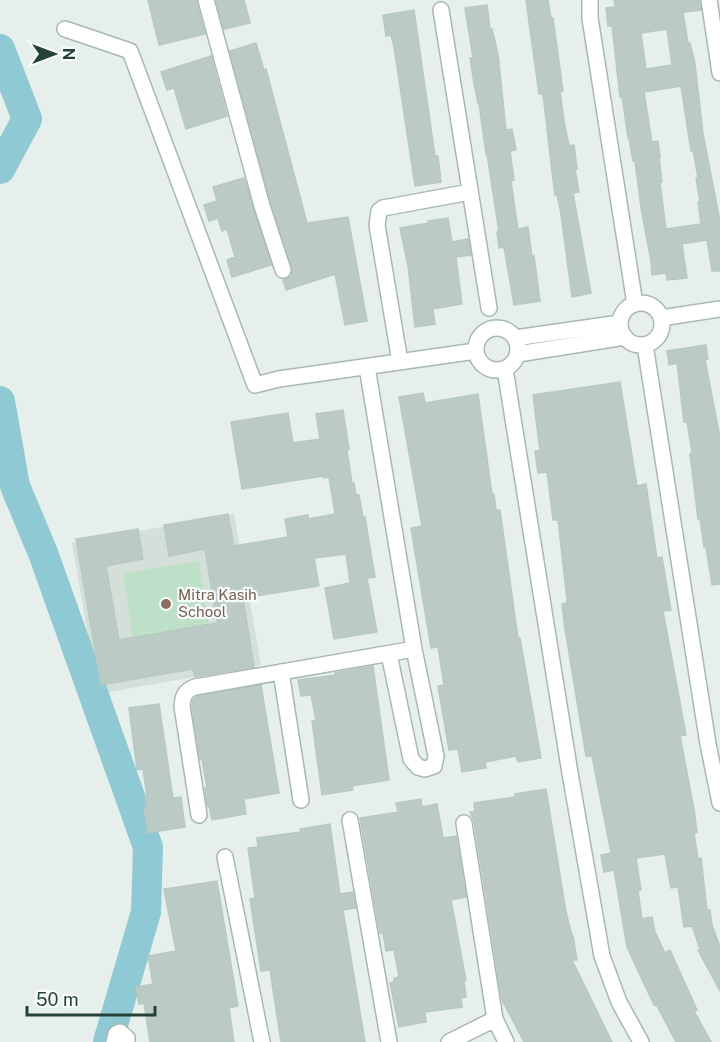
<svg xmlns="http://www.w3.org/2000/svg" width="720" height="1042" font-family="'Public Sans',sans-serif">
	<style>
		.built { fill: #d4dfda }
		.green { fill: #bfe0c8 }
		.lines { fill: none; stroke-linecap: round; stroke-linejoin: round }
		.river { stroke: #8ec9d4; stroke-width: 30 }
		.building { fill: #bbcac4; stroke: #b8c9c2; stroke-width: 1.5; fill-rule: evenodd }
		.minor-casing { stroke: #a8b8b2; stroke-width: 18 }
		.minor { stroke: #fff; stroke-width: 15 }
		.education-dot { fill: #8d6e63; stroke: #f7fbf9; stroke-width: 2 }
		.labels { text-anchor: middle; stroke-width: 4.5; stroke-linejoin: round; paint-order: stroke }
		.education-label { font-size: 15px; fill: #785e54; stroke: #f7fbf9; text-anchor: start }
	</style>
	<rect width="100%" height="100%" fill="#e6efeb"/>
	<path class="built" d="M234,514L261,665L98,694L72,543Z"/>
	<path class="green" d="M199,561L211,641L135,653L123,573Z"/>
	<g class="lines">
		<path class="river" d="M0,49L27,119L0,169
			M0,401L15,486L43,553L148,847L146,912L108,1042"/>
	</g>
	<path class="building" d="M148,0H196L205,34L159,45Z
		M216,0H244L250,23L224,29Z
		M526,0H548L551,19L553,18L563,91H560L564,121L569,146L574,145L577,169H575L579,192L573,193L591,293L572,297L561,214L557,195H555L553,180L543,94H539Z
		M614,0H699L701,10L683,12L688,43H690L695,64L703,134L720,221V271H712L707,240L682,244L687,278L667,280L666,273L652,275L651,261L641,208L635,161H633L629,138H628L622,96L620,97L612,26H608L606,8L615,7ZM667,29L672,65L646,69L641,33ZM681,86L691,151L693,150L698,178H696L700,202H698L701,224L666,229L660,183L662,182L659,157H660L658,141L652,142L644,92Z
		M487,5L490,29H492L498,54L506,130L512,129L516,150L510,151L514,180L511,181L518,229L528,227L532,257L534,256L540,301L514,305L504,247L499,248L497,232H499L487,154H486L479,103H478L474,83L470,58H473L465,8Z
		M414,10L435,156H438L441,182L415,186L394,47L391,35L386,36L383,15Z
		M256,43L264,70L266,69L307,223L348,217L367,321L345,325L335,274L286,290L283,280L291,276L292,267L271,203L230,51Z
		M211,56L227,116L186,129L174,88L167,90L161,72Z
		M244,178L271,265L232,277L227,260L235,257L227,229L222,231L218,218L209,221L204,205L217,201L213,187Z
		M448,218L452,242L468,239L471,255L456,257L462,304L433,309L435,324L415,327L408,266L400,228L429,223L428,221Z
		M706,345L708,359H705L720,438V584L712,585L706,547H704L700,518L698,519L690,454L692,453L687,421L684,422L677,363L669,365L667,351Z
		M620,382L637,486L646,484L657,558L662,557L671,610L663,611L686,735L680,736L694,809L697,832L694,833L698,859L701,858L707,910H710L712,925L720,947V991L698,950L700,949L692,926L684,927L678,887L671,888L665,854L636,858L641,890L638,891L642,919L652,917L655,932L665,953L670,950L697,1010L694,1011L711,1042H676L656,1004L654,1005L627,947L614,870L604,872L601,855L611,853L592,756H586L565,629L562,604L567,603V600L558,520H553L547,472L538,473L535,451H540L533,395Z
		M423,393L425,403L478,394L492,494H494L496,510H500L518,638H520L541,758L518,762L516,756L485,762L486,768L462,772L458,749L449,750L438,686L444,685L438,647L431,648L411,528L422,526L399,397Z
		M343,410L349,449L347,450L352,483H354L356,495H359L363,518L365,517L375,577L367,578L377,632L334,639L325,588L350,583L346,554L314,558L319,586L243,598L254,667L195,677L193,669L101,685L76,539L138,529L143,559L106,566L119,640L217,623L205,549L169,556L164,525L228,514L234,546L288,537L285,519L308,515V519L335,514L329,477L324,478L323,476L242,489L231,422L288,413L293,443L320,439L316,414Z
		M373,666L389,780L352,786L353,790L322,795L312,721L316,720L311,695L301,696L298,680L336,675L335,673Z
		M261,685L279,793L244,799L246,814L212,820L209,805L207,806L205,788H207L202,759H200L192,706L193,700L198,696Z
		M159,704L173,798L181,797L185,827L148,833L144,808H147L145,797H147L143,769L137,770L129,708Z
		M546,789L566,912L572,936H573L577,960H572L612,1042H524L502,1000L474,821L470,812H475L474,803L515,797V794Z
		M421,799L422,807L437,804L443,838L456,836L466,897L451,900L466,980L464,981L466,997L461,998L462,1007L425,1012L426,1022L399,1027L390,983L394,982V978L399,977L394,950L386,951L383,933H380L360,818L398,812L396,803Z
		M330,824L340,894L353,892L356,908L343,910L365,1042H281L270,970L261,971L250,899L255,898L248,848L258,847L257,838L301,832L300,829Z
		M217,881L238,1006L229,1008L234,1042H150L144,1003L139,1004L136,987L153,984L148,956L176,951L164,889Z"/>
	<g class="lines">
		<g class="minor-casing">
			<path id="minor" d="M206,0L262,206L283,270
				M590,0V18L635,304
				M709,0L720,73
				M441,10L489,308
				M65,29L130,51L255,385L279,379L476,351
				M620 324a21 21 0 1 1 42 0a21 21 0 1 1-42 0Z
				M661,318L720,309
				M476 349a21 21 0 1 1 42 0a21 21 0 1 1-42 0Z
				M515,338L620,323
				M645,345L708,744L720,803
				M518,354L625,337
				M400,362L377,225L379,211L383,208L470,192
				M367,367L414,649L436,756L434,766L425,769L418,767L411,759L389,654
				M505,369L570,773L602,956L619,1002L641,1042
				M281,672L301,800
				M199,815L182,706C183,695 185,691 195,687L414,649
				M350,820L389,1042
				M464,823L495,1019L506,1042
				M225,857L262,1042
				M114,1042L116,1034L120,1032L127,1038V1042
				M449,1042L495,1019"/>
		</g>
		<use href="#minor" class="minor"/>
	</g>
	<circle class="education-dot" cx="166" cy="604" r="6"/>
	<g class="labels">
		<g class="education-label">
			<text x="178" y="600">Mitra Kasih<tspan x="178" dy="17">School</tspan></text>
		</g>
	</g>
	<g transform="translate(54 54) rotate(90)" stroke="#f7fbf9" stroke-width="4.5" paint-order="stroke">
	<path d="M0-4.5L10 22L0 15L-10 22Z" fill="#24423a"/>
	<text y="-9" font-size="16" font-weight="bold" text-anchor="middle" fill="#24423a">N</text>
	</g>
	<path d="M27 1006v9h128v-9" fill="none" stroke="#24423a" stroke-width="3"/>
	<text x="36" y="1006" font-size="18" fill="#24423a" stroke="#f7fbf9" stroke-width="4.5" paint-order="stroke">50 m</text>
</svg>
